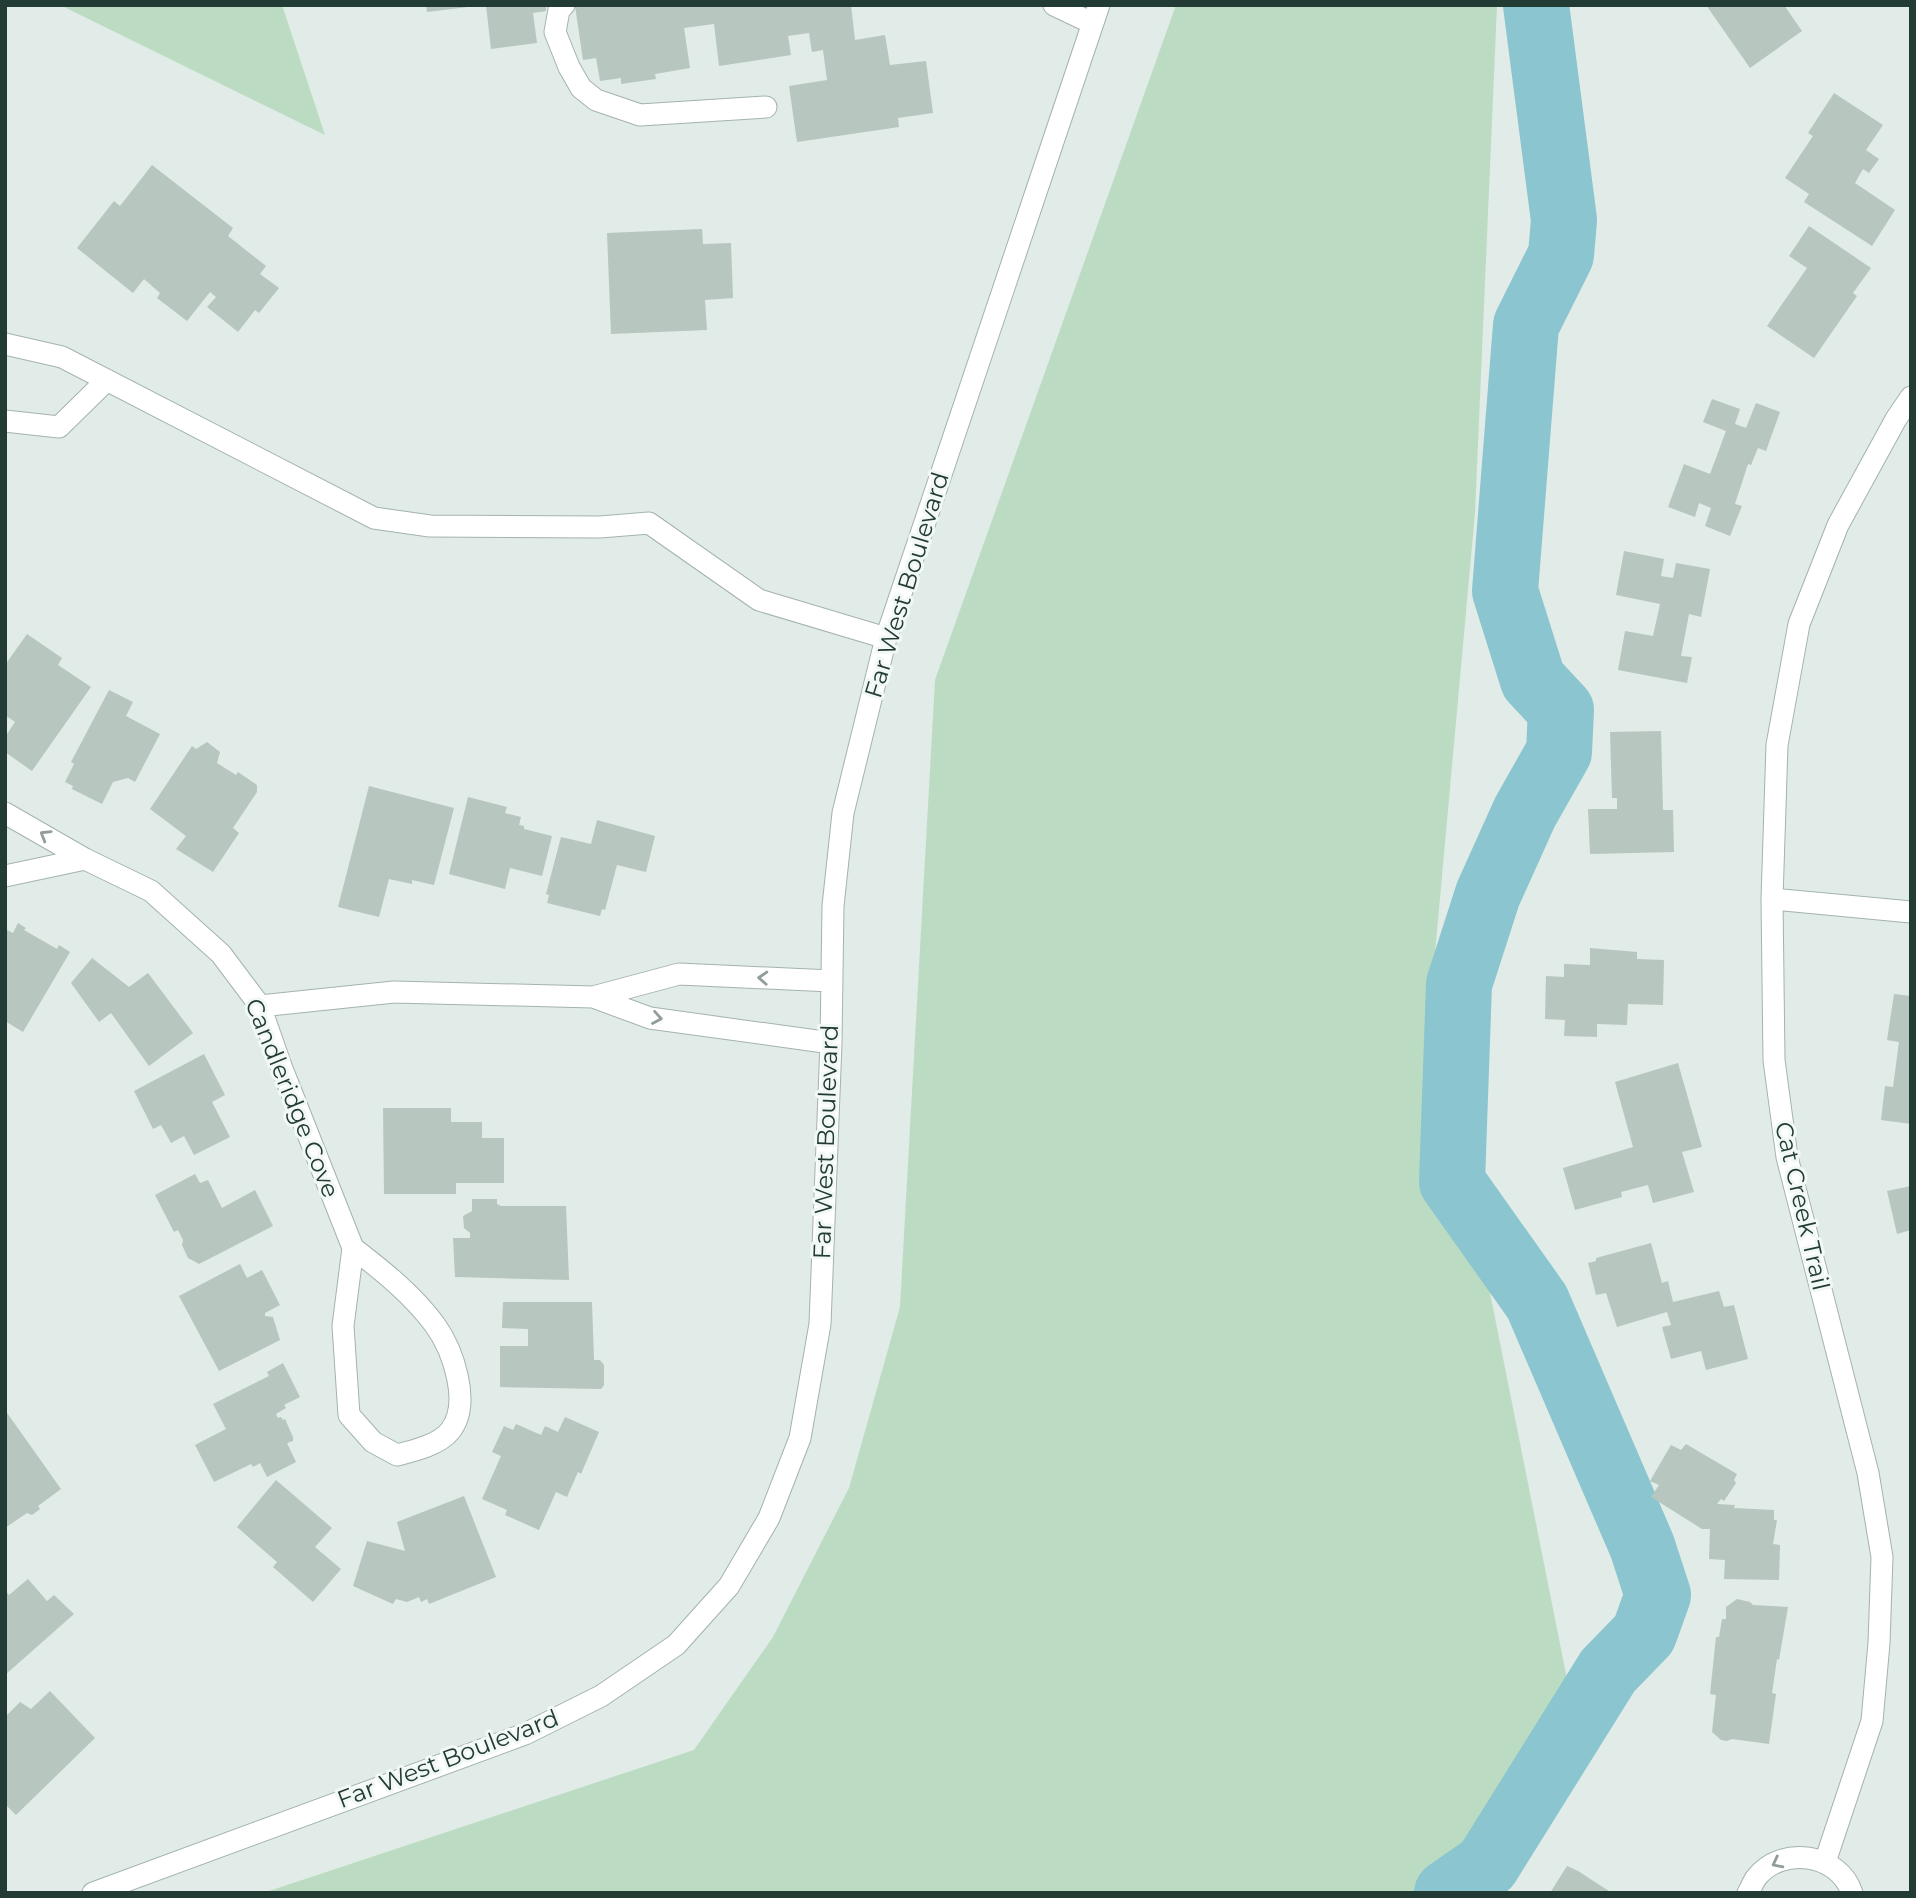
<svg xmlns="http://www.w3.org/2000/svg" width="1916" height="1898" font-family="Montserrat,sans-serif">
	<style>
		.green { fill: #bbdcc3 }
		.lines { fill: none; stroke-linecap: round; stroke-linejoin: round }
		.river { stroke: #8bc5cf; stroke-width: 66 }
		.building { fill: #b7c6bf }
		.minor-casing { stroke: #a4b3ae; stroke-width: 23 }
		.minor { stroke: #fff; stroke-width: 21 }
		.oneway { stroke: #909d9a }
		.labels { text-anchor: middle; stroke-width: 6; stroke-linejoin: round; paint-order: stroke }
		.street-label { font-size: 24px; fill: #223b34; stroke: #f2f8f5 }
	</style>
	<rect width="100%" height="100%" fill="#e1ebe7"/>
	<path class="green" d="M60,5H282L325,135Z
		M1176,5H1497L1475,513L1431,997L1575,1719L1439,1893H263L694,1750L773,1637L849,1488L900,1307L935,680Z"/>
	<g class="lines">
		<path class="river" d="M1447,1893L1487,1865L1608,1671L1644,1634L1658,1595L1642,1546L1537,1302L1452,1182L1459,984L1488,894L1525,812L1559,752L1561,710L1533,680L1505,591L1526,325L1561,255L1564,220L1536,5"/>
	</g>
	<path class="building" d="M426,5H468V7L427,12Z
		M486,5H546V11L533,13L537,43L491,49Z
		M584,5H851L855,40L885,35L890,65L926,61L933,113L898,118L899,127L797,142L789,86L827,80L823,50L812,52L809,33L788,36L791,55L719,66L714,24L684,28L690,68L655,74L656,79L621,84V78L600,81L596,58L583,60L575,6Z
		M1706,5H1784L1802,31L1750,68Z
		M1834,93L1883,125L1866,150L1879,159L1869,173L1863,169L1855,183L1895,210L1872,246L1804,202L1809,194L1785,178L1813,136L1808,133Z
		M152,165L233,228L228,236L266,266L260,274L279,288L259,313L255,310L238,332L207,307L216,297L210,292L187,321L157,298L160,293L144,279L133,293L77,248L114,201L120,206Z
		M1809,226L1871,268L1853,293L1857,296L1814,358L1767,326L1807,268L1789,256Z
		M702,229L703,244L731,243L733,298L705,300L707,330L611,334L607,233Z
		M1712,399L1740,409L1735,424L1746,428L1756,403L1780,412L1766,451L1758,448L1751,465L1748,464L1735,504L1742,506L1730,536L1705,526L1711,508L1699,503L1695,517L1668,507L1684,464L1710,474L1726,431L1703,422Z
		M1624,551L1664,559L1661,576L1673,578L1676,563L1710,569L1701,617L1689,614L1681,656L1692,657L1687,683L1618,670L1625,631L1653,636L1660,604L1616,595Z
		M27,634L62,658L58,665L91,687L32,771L5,752V737L15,722L5,715V665Z
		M109,690L133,702L126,716L160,734L135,782L128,778L113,782L102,804L72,789L73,786L65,782L74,764L71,762Z
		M1661,731L1663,810H1673L1674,852L1590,854L1588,809H1617V798H1612L1610,732Z
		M207,742L220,752L217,763L236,775L238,772L257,785V792L233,828L239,833L213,872L176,849L186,836L150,809L192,746L196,749Z
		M369,786L454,808L434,885L412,880V884L389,879L379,917L338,907Z
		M468,797L507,807L505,813L521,817L519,825L524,826V829L552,836L542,876L510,868L505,889L449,874Z
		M597,820L655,836L646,872L617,865L605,910L602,909L600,916L547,903L549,895L546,894L561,837L591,844Z
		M18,923L26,928L24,930L57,949L59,945L70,952L23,1032L5,1021V929L13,933Z
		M1590,948L1637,952V959L1664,960L1663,1005L1628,1004L1627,1025L1597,1024V1037L1564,1036L1565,1020L1545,1019L1546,976L1564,977V964L1590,965Z
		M92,958L129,987L148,973L193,1033L149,1066L111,1013L99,1022L71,983Z
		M1894,994L1911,996V1124L1881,1120L1885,1086L1893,1087L1899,1042L1887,1040Z
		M204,1054L225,1095L212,1102L230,1137L194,1155L184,1136L171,1143L161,1125L153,1129L134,1091Z
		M1678,1063L1702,1147L1682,1152L1694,1192L1653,1203L1648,1185L1621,1192L1622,1197L1575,1210L1563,1168L1633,1147L1615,1082Z
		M383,1108H451V1122H482V1138H504V1183H456V1194H384Z
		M195,1174L200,1183L208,1180L222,1208L255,1190L273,1226L199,1264L188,1258L182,1245L183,1240L178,1230L174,1232L155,1195Z
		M1911,1186V1230L1897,1234L1887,1191Z
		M472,1199H497V1204L501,1206H566L569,1280L455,1277L453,1238H470V1233L464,1228L463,1216L472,1211Z
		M1651,1243L1662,1283L1668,1281L1673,1302L1719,1291L1724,1307L1734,1305L1748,1359L1706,1370L1701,1351L1671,1359L1662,1327L1671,1325L1667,1312L1617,1327L1606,1293L1596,1295L1588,1263L1596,1261V1258Z
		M240,1264L247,1278L262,1270L280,1305L265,1313V1316L273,1317L280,1340L219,1371L179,1296Z
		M503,1302H592L594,1360H600L604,1365V1385L601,1389L500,1387V1346H528V1329L502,1328Z
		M283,1363L300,1397L284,1405L286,1408L276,1414L278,1418L281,1417L283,1420L285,1419L293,1437V1441L287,1443L296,1462L267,1477L260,1463L253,1467L251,1464L214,1482L195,1445L226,1429L213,1404L269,1376L267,1372Z
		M5,1410L61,1489L38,1506L40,1509L32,1515L27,1513L5,1528Z
		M565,1417L599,1432L581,1474L578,1472L567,1497L556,1492L539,1530L505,1515L507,1510L482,1499L501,1456L492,1452L504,1426L513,1430L516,1424L541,1435L545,1426L558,1432Z
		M1686,1444L1737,1474L1734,1480L1736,1483L1724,1501L1721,1499L1717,1504L1735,1505L1734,1508L1774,1510V1520H1777L1773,1544L1780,1545L1779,1580L1724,1579L1725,1560L1709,1559L1710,1529H1702L1651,1497L1659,1485L1650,1481L1671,1445L1681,1450Z
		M276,1480L332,1528L315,1547L341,1569L313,1602L273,1567L277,1562L237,1527Z
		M464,1496L496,1577L429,1604L427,1599L421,1602L419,1597L407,1602L396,1599L393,1604L353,1586L367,1541L405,1551L397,1522Z
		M28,1579L47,1601L54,1595L74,1614L5,1675V1590L9,1595Z
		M1737,1599L1750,1602L1753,1605L1788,1607L1779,1660L1777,1659L1772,1693L1776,1694L1769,1744L1732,1739L1727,1741L1721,1740L1712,1732L1716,1695L1710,1694L1716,1637H1719L1722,1619H1726V1607Z
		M50,1691L95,1738L16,1815L5,1804V1717L20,1702L31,1709Z
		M1567,1866L1578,1871L1612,1893H1550Z"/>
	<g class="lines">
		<g class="minor-casing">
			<path id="minor" d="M564,5L559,10L555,32L569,67L581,88L596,100L640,115L766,107
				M1054,5L1092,23
				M5,344L62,357L374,518L430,526L600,527L649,523L759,600L886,638
				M5,421L59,427L107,380
				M5,813L85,859L151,891L221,954L260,1006L281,1066L353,1248L343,1326L349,1415L373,1442L397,1455C413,1451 439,1445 450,1431C472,1404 453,1350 435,1325C413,1295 383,1271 353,1248
				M5,876L85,859
				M1772,899L1911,912
				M593,997L650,1018L831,1043
				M260,1006L394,992L593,997L679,974L831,981
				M1825,1862L1872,1721L1879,1643L1882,1557L1868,1473L1787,1157L1774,1060L1772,899L1777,745L1799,624L1838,525L1896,419L1911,397
				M93,1893L525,1734L601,1696L676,1645L729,1586L769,1518L800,1438L820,1324L831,1043L833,906L843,813L886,638L1099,5
				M1748,1893C1751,1888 1753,1882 1756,1878C1781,1845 1839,1853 1852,1893"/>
		</g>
		<use href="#minor" class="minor"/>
	</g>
	<defs><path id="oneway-chevron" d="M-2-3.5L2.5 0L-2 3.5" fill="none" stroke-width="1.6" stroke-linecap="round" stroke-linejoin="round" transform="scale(1.75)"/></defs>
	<g class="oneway">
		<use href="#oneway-chevron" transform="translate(45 835) rotate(-149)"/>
		<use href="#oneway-chevron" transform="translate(763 978) rotate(-177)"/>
		<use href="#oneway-chevron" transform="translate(657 1018) rotate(10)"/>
		<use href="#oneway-chevron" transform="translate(1777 1863) rotate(153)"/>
	</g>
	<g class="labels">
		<g class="street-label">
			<text transform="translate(907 585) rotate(-73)" y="8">Far West Boulevard</text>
			<text transform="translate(292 1098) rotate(68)" y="8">Candleridge Cove</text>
			<text transform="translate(826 1142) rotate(-88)" y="8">Far West Boulevard</text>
			<text transform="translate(1802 1206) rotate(77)" y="8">Cat Creek Trail</text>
			<text transform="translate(448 1759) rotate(-21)" y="8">Far West Boulevard</text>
		</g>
	</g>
	<rect width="1916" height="1898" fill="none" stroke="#223b34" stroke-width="14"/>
</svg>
